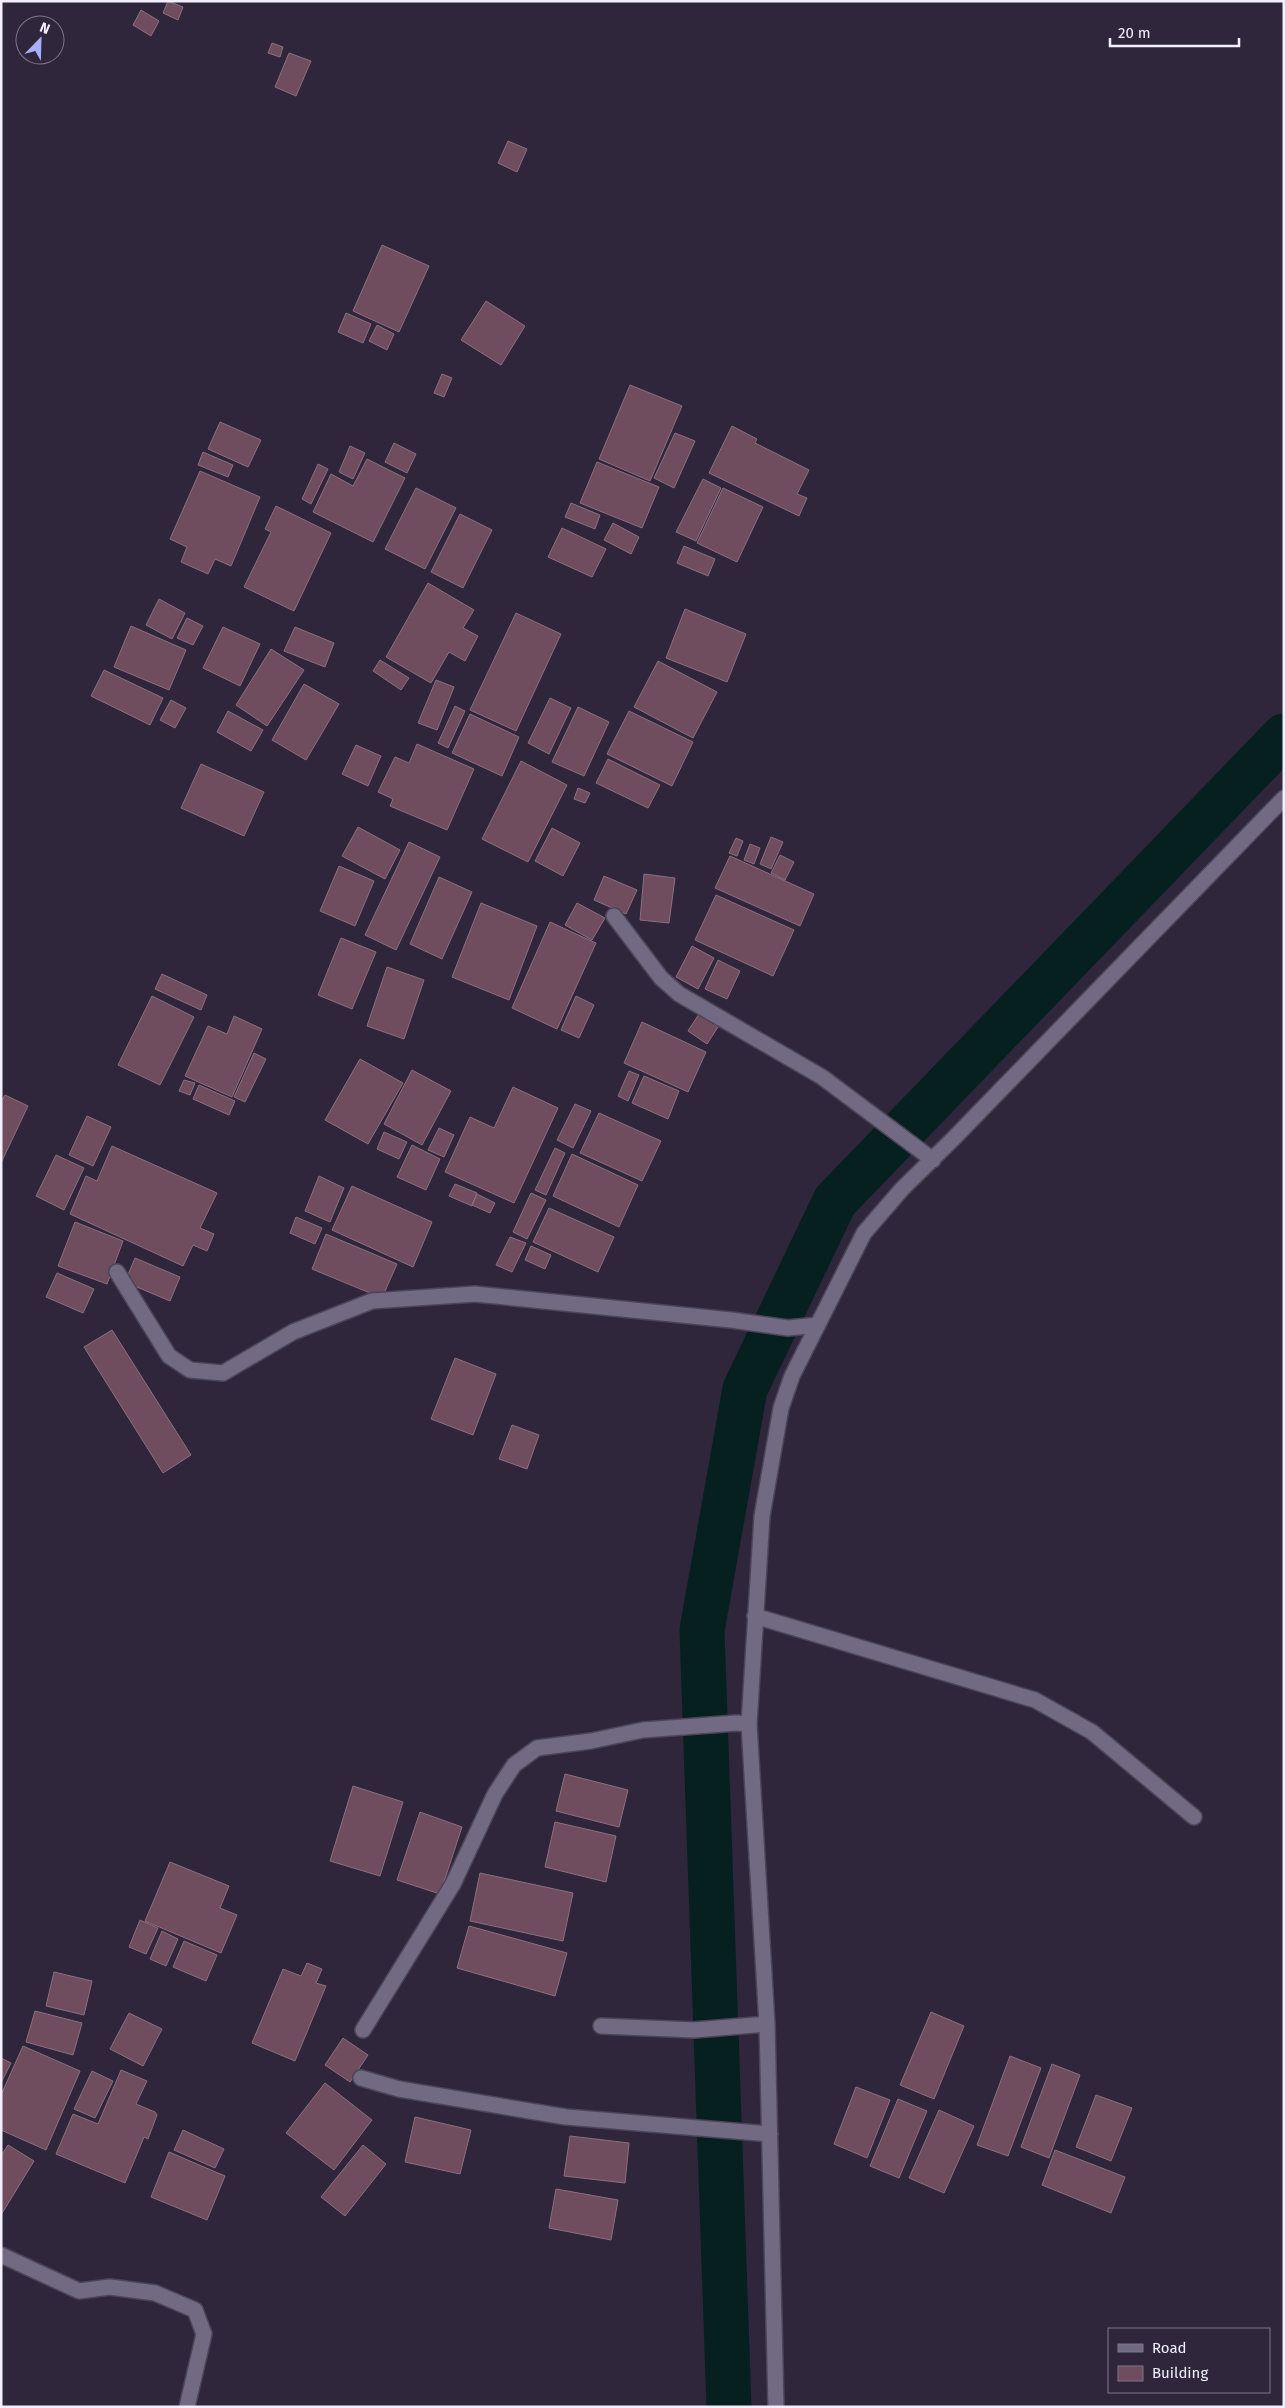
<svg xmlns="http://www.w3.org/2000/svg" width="1285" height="2408" font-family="'Fira Sans',sans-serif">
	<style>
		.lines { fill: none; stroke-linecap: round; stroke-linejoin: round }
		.canal { stroke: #062020; stroke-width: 45 }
		.building { fill: #6f4c5e; stroke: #8c707e }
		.street-casing { stroke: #4c4557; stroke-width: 18 }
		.street { stroke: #726983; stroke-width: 15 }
	</style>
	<rect width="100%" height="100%" fill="#2f263c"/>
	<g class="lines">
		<path class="canal" d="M729,2407L702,1630L745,1389L835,1201L1284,736"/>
	</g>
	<path class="building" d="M168,1L183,7L178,20L163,13Z
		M141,10L159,21L151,36L133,25Z
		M272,43L283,47L280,57L268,53Z
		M289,53L311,61L296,96L275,87Z
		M508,141L527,149L517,172L498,163Z
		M382,245L429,266L399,332L353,311Z
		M486,301L525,326L501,365L461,340Z
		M346,313L371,324L363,343L338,332Z
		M377,325L394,334L387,350L369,341Z
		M442,374L452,378L444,397L434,393Z
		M630,385L682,406L650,481L599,459Z
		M220,422L261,440L248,467L208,449Z
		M732,426L757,439L755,443L809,470L797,494L807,498L799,516L709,473Z
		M675,433L695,441L674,488L654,478Z
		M394,443L416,454L407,473L385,462Z
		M350,446L365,453L353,479L339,472Z
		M203,452L233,465L228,477L198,465Z
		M367,459L405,478L373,542L313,512L331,474L353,486Z
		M597,462L659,487L642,528L580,503Z
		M318,464L328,469L311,504L302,499Z
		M200,471L260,497L231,566L215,559L208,574L181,562L187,547L170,539Z
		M703,479L721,488L696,541L676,532Z
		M416,488L456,508L425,569L385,549Z
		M723,488L763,507L737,562L697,543Z
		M571,503L600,515L595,529L565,517Z
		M276,506L331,533L294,611L244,587L271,532L265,529Z
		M460,514L492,530L463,588L431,572Z
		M613,523L639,537L631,554L604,540Z
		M562,528L606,549L592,577L548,557Z
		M684,546L715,559L708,576L677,563Z
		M428,583L474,610L463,628L478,636L465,661L449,652L431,683L386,657Z
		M159,599L185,613L172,639L146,625Z
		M685,609L746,634L727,682L666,658Z
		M516,613L561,634L516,731L470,710Z
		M187,618L203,626L193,645L177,638Z
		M131,626L186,650L169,690L114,667Z
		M223,627L260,644L240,686L203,668Z
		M295,627L334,643L325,667L284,651Z
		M271,649L304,670L267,726L236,705Z
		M380,660L409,678L401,690L373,671Z
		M658,661L717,692L693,738L634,707Z
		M104,670L163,698L150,725L91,696Z
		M436,680L454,687L437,730L418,723Z
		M304,684L339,704L306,760L272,740Z
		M550,698L571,708L549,754L528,743Z
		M171,700L186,708L175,728L160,720Z
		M455,706L465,711L448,748L438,743Z
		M578,707L609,722L584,776L552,762Z
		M228,711L263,730L251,751L217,732Z
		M629,711L693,742L672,786L607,754Z
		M470,714L519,737L502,776L452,753Z
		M417,744L474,769L447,830L390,806L393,799L378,792L395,757L409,763Z
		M356,745L381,756L368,786L342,774Z
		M608,759L660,785L648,808L596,783Z
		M521,761L567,785L528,862L482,839Z
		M201,764L264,792L244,836L181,808Z
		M578,788L590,793L585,803L574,799Z
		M358,827L400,850L385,879L342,856Z
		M552,828L580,843L563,876L535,861Z
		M771,837L783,842L771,869L760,864Z
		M736,838L743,841L737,856L729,853Z
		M409,842L440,857L396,950L365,935Z
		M750,844L760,848L754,864L744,860Z
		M780,855L794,862L785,880L771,873Z
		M730,856L814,894L800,926L715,888Z
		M339,866L374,881L355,926L320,911Z
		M644,874L675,878L669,923L640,920Z
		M604,876L637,890L626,914L594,900Z
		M439,877L472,892L442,959L410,944Z
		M716,895L794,930L773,976L695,940Z
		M481,903L537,926L509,1000L452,977Z
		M577,903L605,918L592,940L565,925Z
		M550,922L596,943L557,1029L512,1008Z
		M341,938L376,952L352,1009L318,995Z
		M692,946L714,958L698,989L676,977Z
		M718,960L740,971L727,999L705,989Z
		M387,967L424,980L404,1039L367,1026Z
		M162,974L207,995L201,1010L155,989Z
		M152,996L194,1017L160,1085L118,1065Z
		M576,996L594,1005L579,1038L561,1030Z
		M699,1014L718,1027L707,1044L688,1031Z
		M234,1016L262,1029L232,1097L185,1076L208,1026L227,1034Z
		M642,1022L706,1052L688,1092L624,1063Z
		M254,1053L266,1059L245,1102L234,1097Z
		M360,1059L403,1083L368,1144L325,1120Z
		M412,1070L451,1091L422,1145L384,1124Z
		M629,1071L639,1075L628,1101L618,1096Z
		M644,1076L679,1091L668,1119L632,1103Z
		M184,1080L195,1083L190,1095L179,1091Z
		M199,1085L235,1101L229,1115L193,1099Z
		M513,1087L558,1108L514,1203L445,1172L470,1117L494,1128Z
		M5,1095L28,1106L1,1163V1102Z
		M575,1104L591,1111L573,1148L557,1140Z
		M599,1113L661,1141L642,1181L580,1153Z
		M87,1116L111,1127L93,1166L69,1155Z
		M439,1128L454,1135L444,1157L428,1150Z
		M384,1132L407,1142L399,1159L377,1149Z
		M412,1145L440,1159L426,1190L397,1177Z
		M112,1146L217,1193L200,1228L214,1234L207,1251L193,1245L183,1266L70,1214L86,1176L97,1181Z
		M555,1148L565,1153L546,1195L535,1190Z
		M572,1154L638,1185L619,1227L553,1196Z
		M56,1155L84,1168L64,1210L36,1196Z
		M319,1176L344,1188L330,1222L305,1211Z
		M455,1184L477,1193L472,1206L449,1196Z
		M352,1186L432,1222L413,1267L332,1230Z
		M531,1193L546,1200L527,1239L513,1232Z
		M477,1194L495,1203L490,1213L472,1205Z
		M549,1208L614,1237L598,1272L533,1242Z
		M296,1217L322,1228L315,1244L290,1233Z
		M75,1222L123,1241L107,1284L58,1266Z
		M326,1234L397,1264L382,1298L312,1269Z
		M510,1237L526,1243L512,1272L496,1265Z
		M531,1246L551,1255L545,1269L525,1260Z
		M135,1258L180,1277L170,1301L125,1282Z
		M57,1273L94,1289L83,1313L46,1297Z
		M112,1330L191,1455L163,1473L84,1347Z
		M455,1358L496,1374L473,1435L431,1419Z
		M512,1425L539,1435L527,1469L499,1459Z
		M565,1774L628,1790L619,1827L556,1811Z
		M353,1786L403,1802L380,1876L330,1861Z
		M420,1812L462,1827L440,1894L397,1880Z
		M555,1822L616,1836L606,1882L545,1867Z
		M170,1862L229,1886L220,1908L237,1915L221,1953L145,1921Z
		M480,1873L573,1893L563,1941L470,1921Z
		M140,1920L158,1928L146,1954L129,1947Z
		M469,1926L567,1953L555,1996L457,1968Z
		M162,1931L178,1939L166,1966L150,1959Z
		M184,1941L217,1955L206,1981L173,1967Z
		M307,1963L322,1969L316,1983L326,1986L295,2061L252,2043L283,1969L301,1976Z
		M54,1972L92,1981L84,2015L46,2006Z
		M35,2011L82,2023L73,2055L26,2042Z
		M931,2012L964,2026L934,2099L900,2085Z
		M129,2013L162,2029L143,2066L110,2049Z
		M343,2038L368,2055L350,2082L325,2065Z
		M23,2046L80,2071L46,2150L1,2130V2095Z
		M1010,2056L1041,2068L1008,2156L977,2145Z
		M1,2058L11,2063L1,2083Z
		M1052,2064L1080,2075L1049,2158L1021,2147Z
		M121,2070L147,2081L136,2104L155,2112L157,2115L148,2139L144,2137L125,2183L56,2154L73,2114L98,2124Z
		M92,2071L113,2081L95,2118L74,2109Z
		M325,2083L372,2120L334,2170L286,2133Z
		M856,2087L890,2100L867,2158L834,2144Z
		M1096,2095L1132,2108L1111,2161L1076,2147Z
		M898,2099L927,2111L899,2178L870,2166Z
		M939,2110L974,2126L944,2193L909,2178Z
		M415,2117L471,2130L460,2174L405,2162Z
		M183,2130L224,2149L215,2168L174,2150Z
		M570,2136L629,2143L625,2183L564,2176Z
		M8,2145L34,2161L1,2215V2156Z
		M363,2145L386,2164L345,2216L321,2197Z
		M1055,2150L1125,2177L1111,2213L1042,2185Z
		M169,2152L225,2176L207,2220L151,2197Z
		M556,2189L618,2200L611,2240L549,2228Z"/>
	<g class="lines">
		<g class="street-casing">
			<path id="street" d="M614,916L661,978L679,994L822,1077L933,1160
				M117,1272L169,1356L190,1370L223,1373L293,1332L372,1301L475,1294L731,1320L788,1328L818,1325
				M755,1616L1035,1700L1092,1732L1194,1817
				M601,2026L694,2030L767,2024
				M363,2030L453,1884L495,1794L514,1765L537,1748L591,1741L643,1730L737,1723L749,1724
				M361,2078L399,2089L566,2117L770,2134
				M1,2255L79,2291L110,2287L155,2293L195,2310L204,2334L187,2407
				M776,2407L767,2024L749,1724L762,1516L781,1408L792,1376L864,1233L902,1189L955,1137L1284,798"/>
		</g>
		<use href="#street" class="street"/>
	</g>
	<rect width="1285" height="2408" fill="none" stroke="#f4effd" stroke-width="5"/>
	<rect x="1108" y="2328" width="162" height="65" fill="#2f263c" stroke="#7e7689"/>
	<rect x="1118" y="2344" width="25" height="8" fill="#726983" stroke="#7e7689"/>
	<text x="1152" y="2353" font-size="15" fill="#f4effd">Road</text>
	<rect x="1118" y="2366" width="25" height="15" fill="#6f4c5e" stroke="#7e7689"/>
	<text x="1152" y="2378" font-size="15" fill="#f4effd">Building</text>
	<g transform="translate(40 40) rotate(23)"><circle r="24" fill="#2f263c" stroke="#7e7689"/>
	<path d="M0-4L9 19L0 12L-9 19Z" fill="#a8b0fc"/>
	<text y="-8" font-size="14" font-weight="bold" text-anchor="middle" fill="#f4effd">N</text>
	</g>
	<path d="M1110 38v8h129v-8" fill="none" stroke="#f4effd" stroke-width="2.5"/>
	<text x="1118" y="38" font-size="15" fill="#f4effd" stroke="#2f263c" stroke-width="4" paint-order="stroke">20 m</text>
</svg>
